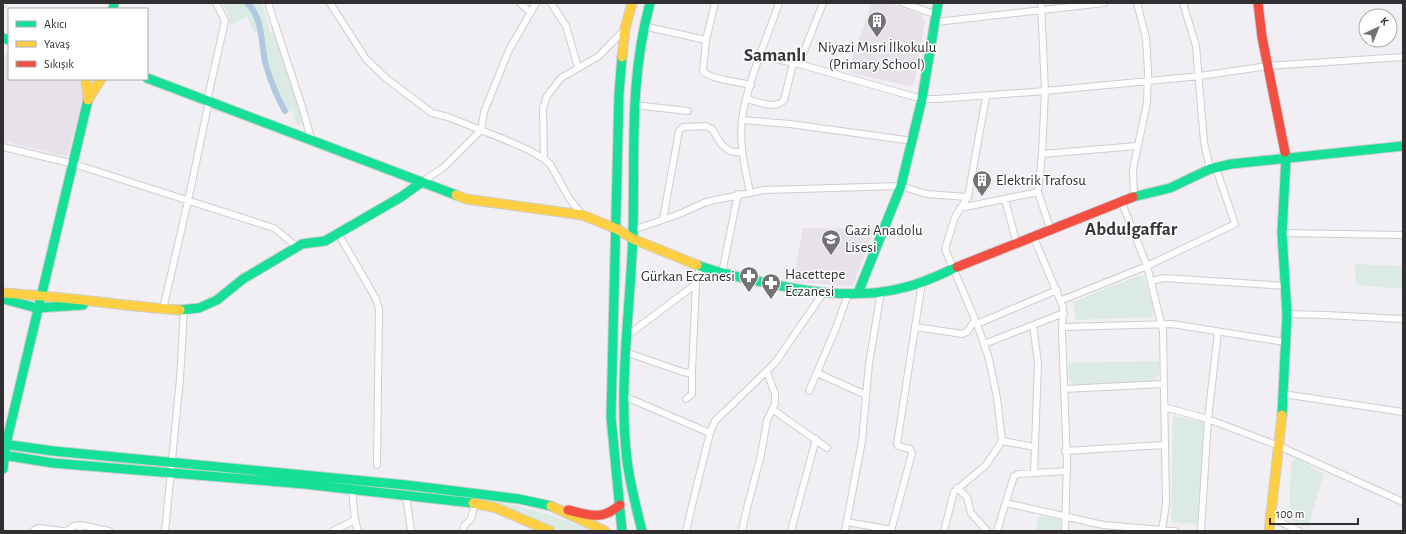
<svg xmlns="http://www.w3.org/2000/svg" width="1406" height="534" font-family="'Alegreya Sans',sans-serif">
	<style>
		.built { fill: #e7e1ea }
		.green { fill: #dbeae2 }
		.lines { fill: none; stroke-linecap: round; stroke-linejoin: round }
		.canal { stroke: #aec9e0; stroke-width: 6 }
		.street-casing { stroke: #cecdd0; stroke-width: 8 }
		.fast-casing { stroke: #cecdd0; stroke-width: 11 }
		.slow-casing { stroke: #cecdd0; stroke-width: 11 }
		.jam-casing { stroke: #cecdd0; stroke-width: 11 }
		.street { stroke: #fdfdfd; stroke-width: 6 }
		.fast { stroke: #16e098; stroke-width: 9 }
		.slow { stroke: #ffcf43; stroke-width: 9 }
		.jam { stroke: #f24e42; stroke-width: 9 }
		.labels { text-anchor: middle; stroke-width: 3; stroke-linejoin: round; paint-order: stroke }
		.poi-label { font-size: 15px; fill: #312f32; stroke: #fff; text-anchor: start }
		.district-label { font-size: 19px; font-weight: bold; fill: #373338; stroke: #fff }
	</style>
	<rect width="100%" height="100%" fill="#f2eff4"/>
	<path class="built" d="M872,3H891L922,15L925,21L914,83L910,86L847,72Z
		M9,52V79H80L84,96L67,157L3,141V57Z
		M803,228L875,229L852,286L793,282Z"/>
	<path class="green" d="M222,3H262L270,32H275C279,47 307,117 300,125L296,124L292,109L285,114L273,94L258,31H253L247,16L230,26L228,14Z
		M1355,264L1403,266V289L1356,285Z
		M1138,276H1142L1145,279L1154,313L1152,317L1076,320L1073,302Z
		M1159,361V375L1153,381L1074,385L1069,379L1068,363Z
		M1173,416L1206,422L1198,524L1171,522Z
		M1296,458L1324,474L1311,516L1310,528L1294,522L1289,517L1291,463Z
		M484,500C522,505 558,517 594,531H562L529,516Z
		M1039,516L1060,519L1061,531H1036Z"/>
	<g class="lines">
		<path class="canal" d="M247,3C263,17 261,43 265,62C270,80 276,95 285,111"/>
		<g class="street-casing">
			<path id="street" d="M330,3L366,59L387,79L432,113L448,117L501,138L529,150L544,159L550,164L569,198L582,215
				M520,3L530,12
				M551,3L566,26L578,67
				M715,3L706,40L703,71C708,79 740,82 751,85
				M903,3L937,15
				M1041,3L1045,91L1042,154L1038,192L1051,231
				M1183,3L1196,46L1204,142L1210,169
				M3,4V3
				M269,6L304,113L311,139
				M936,22L1104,3
				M643,26L706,40
				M761,56L799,64L922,99H937L1045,91L1200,76L1268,66L1403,57
				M796,64H799L823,3
				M747,99C758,102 776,110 784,100L793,64
				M207,101L225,21L216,3
				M634,105L688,111
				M742,120L790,124L913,141
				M3,147L74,164L274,228L297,247
				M1042,154L1137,146
				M544,159L543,108L547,96L561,78L599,56L625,29
				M422,182L444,167L481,130L484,112L509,50L536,3
				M750,192C745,169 739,144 742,119C747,83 767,38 779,3
				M1134,197L1133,169L1147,103L1148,71L1146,38L1137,3
				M1005,199L1017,245
				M1122,203L1147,266L1163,331L1166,503L1162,531
				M960,208L1038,192
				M663,219L679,131L683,127L705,126L712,129L722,145L730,151L742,153
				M633,230L677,215L706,202L764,190L901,186L926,194L968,197
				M338,233L376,299L379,309L377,465
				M1282,233L1403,235
				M1034,238L1063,307L1062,333L1067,463L1065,531
				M722,273L738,194
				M1152,281L1164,278L1286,286
				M1062,300L1147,266L1235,224L1216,168
				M163,309L188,201L209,101
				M1287,314L1326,315L1403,319
				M977,324L1057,290
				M1033,325L1038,363L1034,473
				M916,327L962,334L967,332L975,320
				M1063,327L1172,324L1285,342
				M628,335L696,284
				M984,344L1064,313
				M628,353L683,372L688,373L692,370L696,284L700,266
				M817,373L866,395
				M1064,389L1164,384
				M809,391L836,328L848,294
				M1283,394L1403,412
				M626,397L710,433
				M686,399L692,394V370
				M1164,407L1208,419L1279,446L1403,502
				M772,409L827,448
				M1002,441L1035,447
				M1065,451L1164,445
				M957,488L967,497L971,513L987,531
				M352,489L355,520L358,531
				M406,495L411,531
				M1006,503L1103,525L1175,531
				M1270,517L1299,531
				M847,522L892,530
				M33,531L38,528L63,531
				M67,531L74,526L81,525
				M80,531L81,525L109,531
				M165,531L180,379L184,310
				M333,531L355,520
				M463,531L464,526L471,519L475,503
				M686,531L696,489L710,433L715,421L775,363L823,293
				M742,531L747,508L761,455L767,420L775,404V394L767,372
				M791,531L816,439
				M845,531L862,441L869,364L881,292
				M891,531L912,453L910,449L898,446L897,444L922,282
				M944,531L954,492L986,465L1002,441L997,398L989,359L977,324L945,249L955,217L968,197L986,97
				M997,531L1014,476L1019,474L1067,471
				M1201,531L1208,419L1218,332"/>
		</g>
		<g class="fast-casing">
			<path id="fast" d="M113,9L114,3
				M3,38L9,40
				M147,78L456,195
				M1133,197L1170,188L1210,169L1231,164L1403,146
				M697,265C715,272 734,276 753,280C802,291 856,301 906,287C924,283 941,274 957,267
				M858,293L901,186L922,99L938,3
				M3,299L37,308L83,305
				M180,310L199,308L217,300L243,279L302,244L325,241L401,197L422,182
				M1282,415L1287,314L1282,233L1286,159L1285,152
				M3,444L53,451L406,485L519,499L551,506
				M3,455L53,463L304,484L473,503
				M3,469L6,444L88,100
				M622,531L611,417L619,94L622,57
				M642,531C636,507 630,484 627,460C618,384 631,307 633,231C635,151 629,81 650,3"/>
		</g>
		<g class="slow-casing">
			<path id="slow" d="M622,57L625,29L632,3
				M86,79L88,100L101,79
				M456,195L466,199L582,215L617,229L633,239L697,265
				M3,293C62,296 120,306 180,310
				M473,503L496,508L550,531
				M551,506L605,531
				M1269,531L1282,415"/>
		</g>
		<g class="jam-casing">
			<path id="jam" d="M1258,3L1262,37L1285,152
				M957,267L1133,197
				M568,510C590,515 601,521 620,505"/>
		</g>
		<use href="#street" class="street"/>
		<use href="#fast" class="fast"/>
		<use href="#slow" class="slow"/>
		<use href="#jam" class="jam"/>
	</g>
	<defs>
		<g id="building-pin" transform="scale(1)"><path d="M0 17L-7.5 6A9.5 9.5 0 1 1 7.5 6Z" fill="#757276" stroke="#fff"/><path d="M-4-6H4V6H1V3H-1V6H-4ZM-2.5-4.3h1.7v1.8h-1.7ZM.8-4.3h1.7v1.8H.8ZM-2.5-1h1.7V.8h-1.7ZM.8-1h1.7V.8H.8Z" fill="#fff"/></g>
		<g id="school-pin" transform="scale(1)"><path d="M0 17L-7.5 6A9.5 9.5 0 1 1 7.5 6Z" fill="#757276" stroke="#fff"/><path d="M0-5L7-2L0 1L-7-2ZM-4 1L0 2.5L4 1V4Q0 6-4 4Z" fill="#fff"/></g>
		<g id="pharmacy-pin" transform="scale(1)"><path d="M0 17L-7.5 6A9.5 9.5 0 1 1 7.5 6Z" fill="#757276" stroke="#fff"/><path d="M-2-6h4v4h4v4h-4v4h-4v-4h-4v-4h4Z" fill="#fff"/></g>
	</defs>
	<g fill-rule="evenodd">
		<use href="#building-pin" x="877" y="21"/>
		<use href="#building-pin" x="982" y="180"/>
		<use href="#school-pin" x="831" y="239"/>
		<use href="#pharmacy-pin" x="749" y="276"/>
		<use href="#pharmacy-pin" x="771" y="283"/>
	</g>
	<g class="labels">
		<g class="poi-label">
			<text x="877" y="52" text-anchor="middle">Niyazi Mısri İlkokulu<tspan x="877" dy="17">(Primary School)</tspan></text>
			<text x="996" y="185">Elektrik Trafosu</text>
			<text x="845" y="235">Gazi Anadolu<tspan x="845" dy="17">Lisesi</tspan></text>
			<text x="785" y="279">Hacettepe<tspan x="785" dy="17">Eczanesi</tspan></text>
			<text x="735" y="281" text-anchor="end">Gürkan Eczanesi</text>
		</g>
		<g class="district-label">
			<text x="775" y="61">Samanlı</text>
			<text x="1131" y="235">Abdulgaffar</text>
		</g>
	</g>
	<rect width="1406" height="534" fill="none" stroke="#312f32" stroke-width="8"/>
	<rect x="8" y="8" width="140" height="72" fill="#ffffff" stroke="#adacad"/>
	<rect x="16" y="21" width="20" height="6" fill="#16e098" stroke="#adacad"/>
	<text x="44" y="28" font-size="12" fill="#312f32">Akıcı</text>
	<rect x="16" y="41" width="20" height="6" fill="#ffcf43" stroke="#adacad"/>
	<text x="44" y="48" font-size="12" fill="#312f32">Yavaş</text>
	<rect x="16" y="61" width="20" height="6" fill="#f24e42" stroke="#adacad"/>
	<text x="44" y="68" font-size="12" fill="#312f32">Sıkışık</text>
	<g transform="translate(1378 28) rotate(44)"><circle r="19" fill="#ffffff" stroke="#adacad"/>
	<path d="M0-3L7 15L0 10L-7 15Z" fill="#757276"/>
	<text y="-6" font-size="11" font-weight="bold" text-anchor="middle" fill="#312f32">K</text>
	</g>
	<path d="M1270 518v6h88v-6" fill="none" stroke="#312f32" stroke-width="2"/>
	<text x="1276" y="518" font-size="12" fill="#312f32" stroke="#ffffff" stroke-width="3" paint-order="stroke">100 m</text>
</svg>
